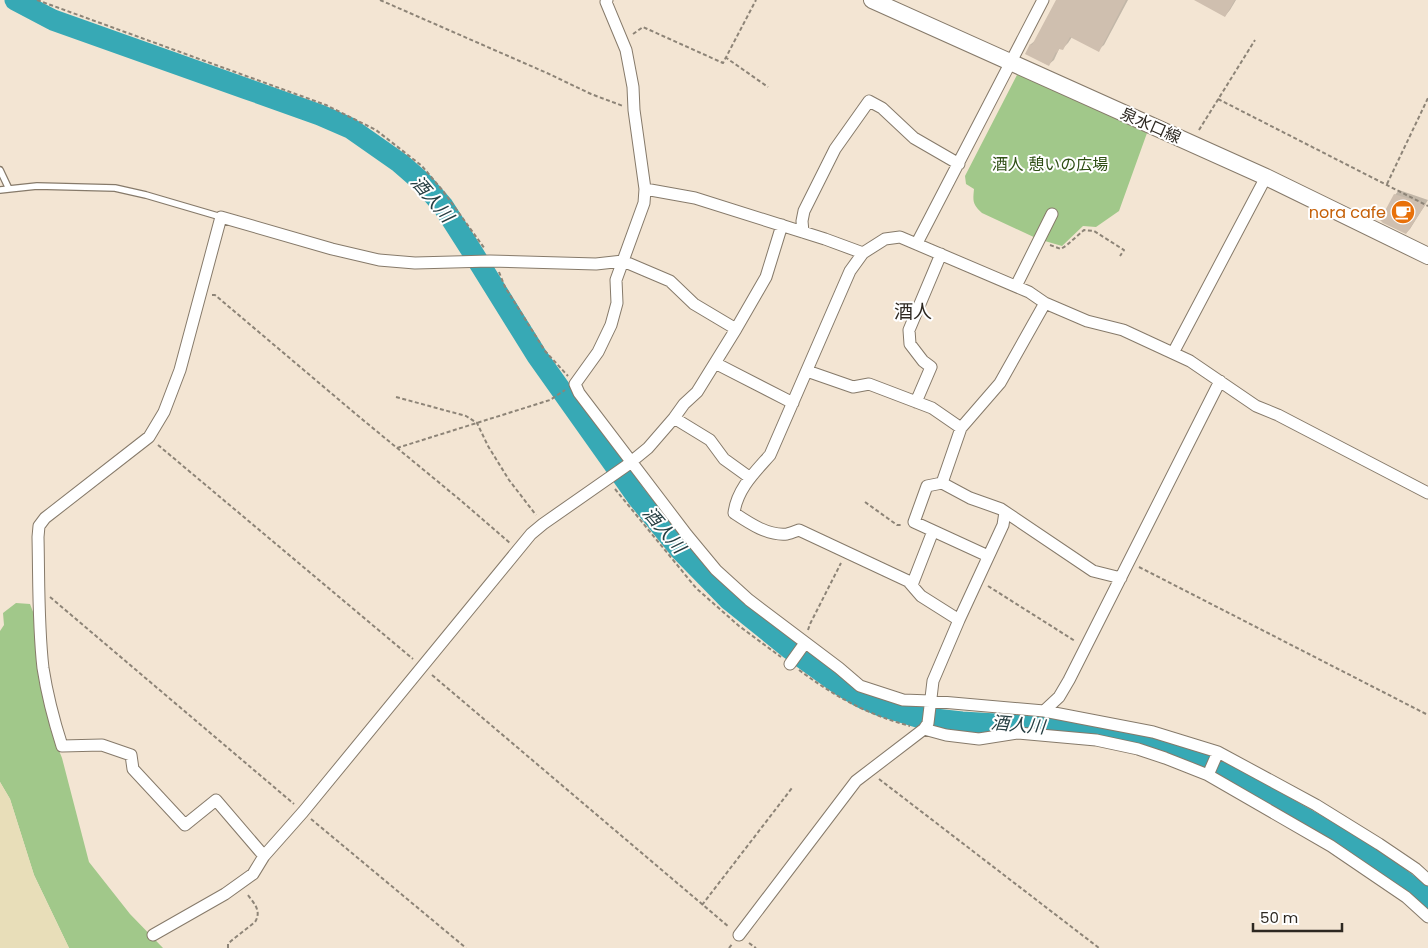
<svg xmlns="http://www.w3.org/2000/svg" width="1428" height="948" font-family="Poppins,'Noto Sans JP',sans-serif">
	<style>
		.green { fill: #a1c88a }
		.sand { fill: #e8deb9 }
		.shadow { fill: #0003 }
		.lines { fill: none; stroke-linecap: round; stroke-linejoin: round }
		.river { stroke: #37a9b5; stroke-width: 21 }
		.building { fill: #cfbfaf }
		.service-casing { stroke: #867a6a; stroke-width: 8 }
		.minor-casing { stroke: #867a6a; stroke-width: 13 }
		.secondary-casing { stroke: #867a6a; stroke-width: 18 }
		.path { stroke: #8d8477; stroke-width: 2; stroke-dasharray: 4 2.5; stroke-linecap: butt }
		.service { stroke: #fff; stroke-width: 5.5 }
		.minor { stroke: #fff; stroke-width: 11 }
		.secondary { stroke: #fff; stroke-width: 16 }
		.labels { text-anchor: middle; stroke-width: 4; stroke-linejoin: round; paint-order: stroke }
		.street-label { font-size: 16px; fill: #2d2821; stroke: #fff }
		.park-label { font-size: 16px; fill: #2f4f15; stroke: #fff }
		.food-label { font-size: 16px; fill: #c56008; stroke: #fff; text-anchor: end }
		.water-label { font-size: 18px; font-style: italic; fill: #263e42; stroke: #fff }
		.quarter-label { font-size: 19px; fill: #2d2821; stroke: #fff }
	</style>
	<rect width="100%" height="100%" fill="#f3e5d3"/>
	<path class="green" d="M1018,73L1147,133L1119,211L1096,227L1083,226L1062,246L1038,239L982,213C972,204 973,201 974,189L966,184L965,176Z
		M16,603L30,604L35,617L50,728L62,758L89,862L130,914L163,948H69L34,875L10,799L0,782V631L4,625L3,613Z"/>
	<path class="sand" d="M0,782L10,799L34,875L69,948H0Z"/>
	<path class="shadow" d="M1057,0H1128L1104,45L1098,50L1072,37L1068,43L1062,49H1059L1054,60L1048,65L1027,54L1031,44L1036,40Z
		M1196,0H1236L1230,10L1225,16Z
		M1399,190L1428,200L1410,229L1406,233L1395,195Z"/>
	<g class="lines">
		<path class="river" d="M15,0L53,20L247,89L320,115L350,128L400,163L423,183L443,206L473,253L537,356L637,497L681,551L728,599L790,649L840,685L860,697L881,706L917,717L962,722L1050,727L1115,733L1150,742L1183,754L1237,780L1317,825L1378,862L1428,899"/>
	</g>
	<path class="building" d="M1056,0H1126L1099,52L1070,37L1063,50L1059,49L1057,53L1056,52L1049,66L1025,54L1030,44L1032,45Z
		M1194,0H1235L1225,17Z
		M1394,194L1426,204L1406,234L1383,223L1380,220Z"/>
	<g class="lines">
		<g class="service-casing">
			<path id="service" d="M0,170L9,189L37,186L115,188L146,195L221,217
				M0,190L9,189"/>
		</g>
		<g class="minor-casing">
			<path id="minor" d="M607,0L606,2L626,50L633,87L634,110L645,189L644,203L616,280L617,303L611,325L598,352L575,384L579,393L687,535L716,570L749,600L839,668L860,686L903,700L930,701L1044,711L1059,697L1069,680L1220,381
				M645,189L695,198L825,239L863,253
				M803,232L802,221L804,211L835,149L869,101L882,108L914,138L959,164
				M917,243L1043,0
				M1016,286L1052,214
				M1173,353L1266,177
				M715,363L793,403
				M807,371L853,387L869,384L932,408L961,428L942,483L970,498L1001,509L1093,571L1121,578
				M916,402L931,367L923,361L910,344L909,330L941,254
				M674,418L710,440L724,459L749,477
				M961,428L1000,383L1045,303
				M942,483L927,486L914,522L988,556
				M912,585L933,531
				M959,620L1003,525L1005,512
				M790,664L805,643
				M1044,711L1153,732L1218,752L1316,805L1379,844L1416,869L1428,880
				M924,729L946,735L979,739L1018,733L1096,740L1138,749L1165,758L1208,775L1331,846L1406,897L1428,917
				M1208,775L1218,752
				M264,856L216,800L185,825L133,769L131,755L102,745L62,746C54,721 47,694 43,668C38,625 39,580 38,537L39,526L45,518L149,437L164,412L180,370L221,217L332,249L379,260L415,263L490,261L596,264L623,261L670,281L694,304L736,329
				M153,935L225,894L253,874L264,856L303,812L531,534L543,524L626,466L648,448L674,418L684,404L697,392L736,329L766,277L782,225
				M739,935L856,781L924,729L928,723L933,681L959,620L921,596L908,581L799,530C796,531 791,533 787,534C768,536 749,523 734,513C737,489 755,472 770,455L850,271L863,253L885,239L900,237L1029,292L1045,303L1087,321L1123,330L1190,361L1256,406L1278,415L1428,493"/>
		</g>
		<g class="secondary-casing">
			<path id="secondary" d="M872,0L1266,177L1428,256"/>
		</g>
		<path class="path" d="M37,0L326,105L376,130L422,166L443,191L485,249
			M380,0L547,73L591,94L623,106
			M633,34L643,27L723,63L756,0
			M725,57L768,87
			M1218,99L1428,206
			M1199,130L1255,40
			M1387,184L1428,98
			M1050,245L1061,249L1067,245L1084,230L1094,231L1124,250L1120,256
			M499,272L505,287L545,351L568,376
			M212,295H215L357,415L459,499L510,543
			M396,397L466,416L477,423L488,446L509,480L536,515
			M158,445L413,659
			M397,448L550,400L565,390
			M615,489L696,588L739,626L781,657
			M865,502L897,525H902
			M1139,567L1428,715
			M988,586L1075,641
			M50,597L294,804
			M808,630L810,624L841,563
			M799,670C834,696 868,715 910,726
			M432,675L729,927
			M879,779L1099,948
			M311,819L466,948
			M702,905L792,788
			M749,943L756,948
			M228,948V944L231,941L255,922C262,911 254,903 247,894
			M729,948L733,943"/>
		<use href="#service" class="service"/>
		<use href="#minor" class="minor"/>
		<use href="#secondary" class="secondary"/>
	</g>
	<defs>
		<g id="cafe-disc" transform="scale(1.25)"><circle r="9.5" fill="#e8710a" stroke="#fff"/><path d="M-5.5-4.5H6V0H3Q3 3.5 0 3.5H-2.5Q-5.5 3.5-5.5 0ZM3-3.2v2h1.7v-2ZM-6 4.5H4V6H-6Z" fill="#fff"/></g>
	</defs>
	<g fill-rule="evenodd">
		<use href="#cafe-disc" x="1403" y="212"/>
	</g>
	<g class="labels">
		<g class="street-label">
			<text transform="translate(1151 125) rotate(24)" y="6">泉水口線</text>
		</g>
		<g class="park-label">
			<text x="1050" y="170">酒人 憩いの広場</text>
		</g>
		<g class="food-label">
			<text x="1386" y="218">nora cafe</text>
		</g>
		<g class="water-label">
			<text transform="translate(432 199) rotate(50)" y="6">酒人川</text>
			<text transform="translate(664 530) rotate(50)" y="6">酒人川</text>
			<text transform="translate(1018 725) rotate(5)" y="6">酒人川</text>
		</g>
		<g class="quarter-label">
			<text x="913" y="318">酒人</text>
		</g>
	</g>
	<path d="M1253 923v8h89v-8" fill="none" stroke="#2d2821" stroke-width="2.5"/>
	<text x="1260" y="923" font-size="15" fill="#2d2821" stroke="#ffffff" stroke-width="4" paint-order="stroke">50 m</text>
</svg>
